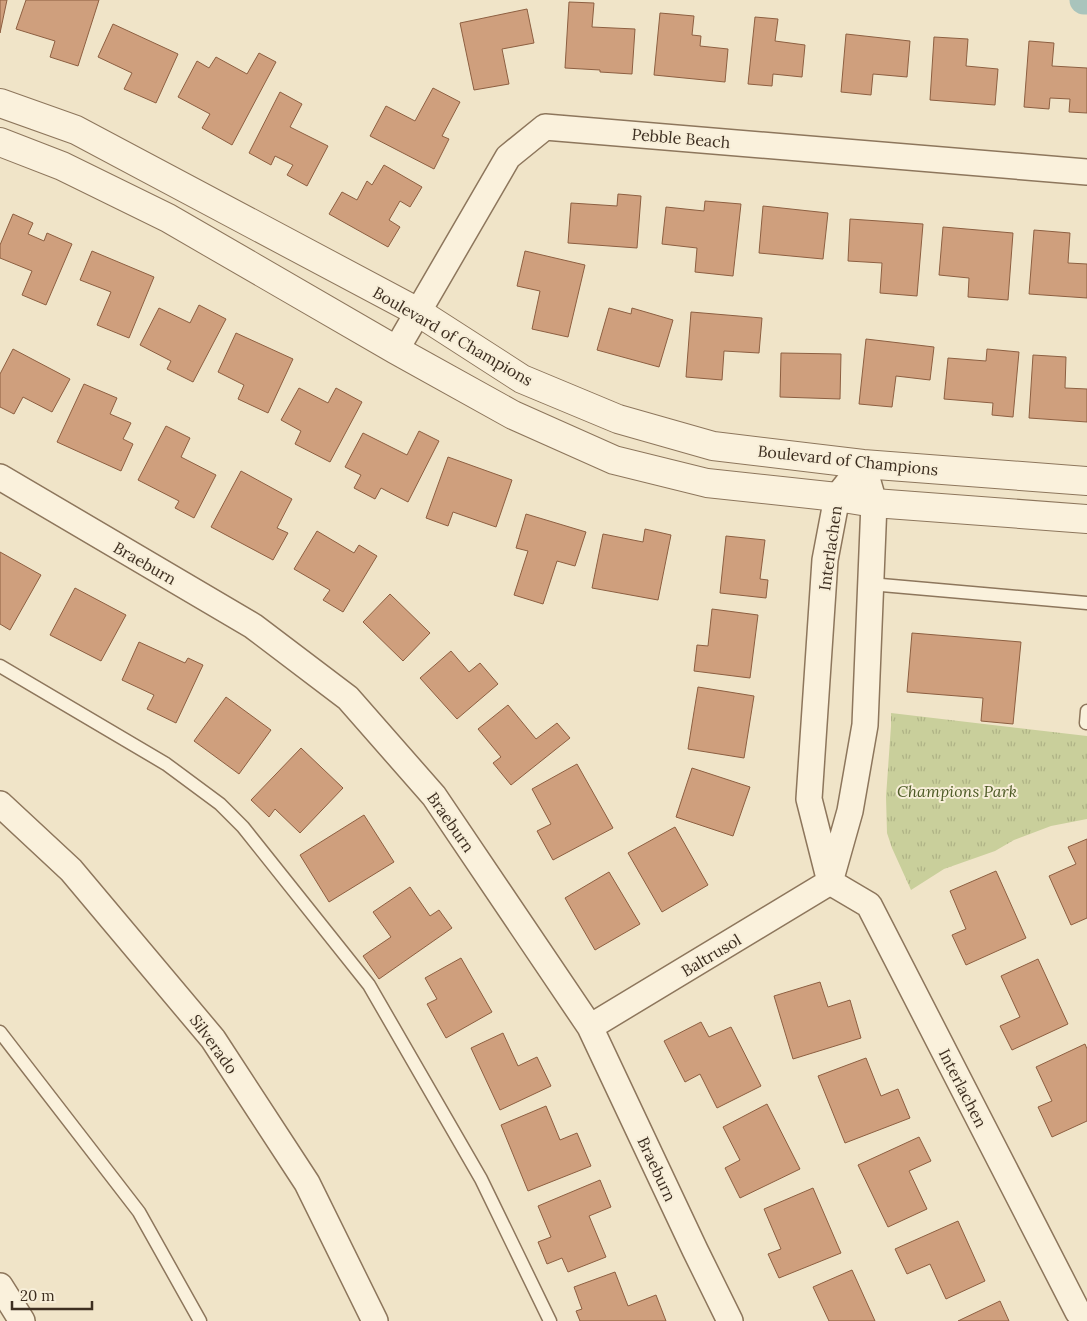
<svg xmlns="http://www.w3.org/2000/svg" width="1087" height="1321" font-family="Lora,serif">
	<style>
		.park { fill: url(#park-tufts) }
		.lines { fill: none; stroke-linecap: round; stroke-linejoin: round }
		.canal { stroke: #a9c4bc; stroke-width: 29 }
		.building { fill: #cf9f7d; stroke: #8d5f41 }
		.service-casing { stroke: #8d765c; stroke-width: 15 }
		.minor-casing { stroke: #8d765c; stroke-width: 28 }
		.tertiary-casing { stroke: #8d765c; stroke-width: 30 }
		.service { stroke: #faf1dc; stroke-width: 12 }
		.minor { stroke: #faf1dc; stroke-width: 25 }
		.tertiary { stroke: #faf1dc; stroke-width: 28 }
		.labels { text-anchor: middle; stroke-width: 4; stroke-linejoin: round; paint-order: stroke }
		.street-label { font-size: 16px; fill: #3d2e20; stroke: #f7eed8 }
		.park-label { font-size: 16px; font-style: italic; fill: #4d5a26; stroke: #f7eed8 }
	</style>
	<defs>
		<pattern id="park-tufts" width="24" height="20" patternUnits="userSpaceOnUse" patternTransform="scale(1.25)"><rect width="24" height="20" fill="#c9cf9b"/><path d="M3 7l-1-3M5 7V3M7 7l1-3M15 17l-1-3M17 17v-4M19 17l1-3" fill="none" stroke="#aeb285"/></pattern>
	</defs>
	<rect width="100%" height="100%" fill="#f0e4c8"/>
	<path class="park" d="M891,713L1087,736V819L1051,826L1014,840L995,851L944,869L911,890L892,848L887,833L886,797L891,726Z"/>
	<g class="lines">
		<path class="canal" d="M1084,0H1087"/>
	</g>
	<path class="building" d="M0,0H7L0,33Z
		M26,0H99L78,66L50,57L55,41L16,29Z
		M569,2L594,3L592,27L635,29L632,74L600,72V70L565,68Z
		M527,9L534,43L502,49L509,84L474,90L460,23Z
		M660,13L694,16L692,35L701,36L700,46L728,49L725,82L654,75Z
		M755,17L778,19L775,41L805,45L802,77L773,74L772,86L748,84Z
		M113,24L178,54L156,103L124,89L132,73L98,57Z
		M846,34L910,41L907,77L873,74L871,95L841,92Z
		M934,37L968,39L966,66L998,69L995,105L930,100Z
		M1029,41L1054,43L1052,66L1087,68V113L1069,112L1070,99L1050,98L1049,109L1024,107Z
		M259,53L276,62L232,145L202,128L210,114L178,97L197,61L209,68L216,57L247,74Z
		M433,88L460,102L442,136L449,139L434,169L370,136L386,106L415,121Z
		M280,92L302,104L290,127L328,146L307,186L287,175L293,165L275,156L271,165L249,153Z
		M384,165L422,187L410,207L400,201L389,220L400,227L388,247L329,214L342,192L357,200L367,181L372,185Z
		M618,194L641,196L637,248L568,243L571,203L617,206Z
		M705,201L741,204L733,276L695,272L697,248L662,244L666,207L704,211Z
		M763,206L828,213L823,259L759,253Z
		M13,214L33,223L28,234L44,241L47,233L72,244L46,305L22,295L32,271L0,258V245Z
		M850,219L923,224L917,296L880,293L882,263L848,261Z
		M943,227L1013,233L1008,300L968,297L969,278L939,275Z
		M1034,230L1070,233L1068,263L1087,264V298L1029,294Z
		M92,251L154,277L129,338L97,325L111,292L80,280Z
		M525,251L585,265L568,337L532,329L540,291L517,286Z
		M199,305L226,319L193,382L167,369L171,361L140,345L159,308L190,323Z
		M609,308L631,314L632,308L673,320L659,367L597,350Z
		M691,312L762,318L759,353L724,351L722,380L686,377Z
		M236,333L293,359L268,413L238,399L244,385L218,372Z
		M866,339L934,347L930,380L896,376L892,407L859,404Z
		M13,349L70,379L52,412L23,397L14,414L0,407V374Z
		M987,349L1019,352L1013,417L992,415L993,403L944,399L948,358L986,361Z
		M781,353L841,354L840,399L780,397Z
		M1033,355L1066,357L1065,388L1087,389V422L1029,418Z
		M84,384L117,398L110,414L131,423L123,439L133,444L121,471L57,442Z
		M299,388L328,403L336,388L362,402L330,462L295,444L301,431L281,420Z
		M166,426L190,438L181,457L216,475L194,518L175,508L179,501L138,480Z
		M419,431L439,441L408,502L381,488L375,499L354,488L361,475L345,467L363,433L407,455Z
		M448,457L512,480L496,527L453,512L448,526L426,518Z
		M241,471L292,499L277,528L288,533L273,560L211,527Z
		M526,514L586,532L575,566L557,561L543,604L514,595L528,551L516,548Z
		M645,529L671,535L658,600L592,588L603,534L643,542Z
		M317,531L354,553L359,545L377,556L343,612L323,600L330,590L294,569Z
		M726,536L765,540L760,579L768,580L766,598L720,593Z
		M0,552L41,575L10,630L0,624Z
		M75,588L126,615L101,661L50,635Z
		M390,594L430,633L403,661L363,622Z
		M712,609L758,615L750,678L694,671L697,645L708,646Z
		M912,633L1021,642L1013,724L981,721L983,698L907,692Z
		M139,642L185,663L188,658L203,665L176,723L147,709L154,695L122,680Z
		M451,651L469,672L480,663L498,684L457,719L420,678Z
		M698,687L754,696L744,758L688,749Z
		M226,697L271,730L239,774L194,741Z
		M508,705L536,739L557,723L570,738L511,785L493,763L501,757L478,729Z
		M301,748L343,788L300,833L275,809L269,817L251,800Z
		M577,764L613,828L553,860L537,831L551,824L532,789Z
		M692,768L750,787L733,836L676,817Z
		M364,815L394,862L329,902L300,855Z
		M675,827L708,885L662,912L628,853Z
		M1087,839V918L1071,925L1049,876L1076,864L1068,847Z
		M996,871L1026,938L966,965L952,935L966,929L950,891Z
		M609,872L640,924L595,950L565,898Z
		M410,887L430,916L439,910L452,928L379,979L363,956L391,937L373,912Z
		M461,958L492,1012L446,1038L427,1004L437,999L425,978Z
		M1038,959L1068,1024L1012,1050L1000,1026L1020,1017L1001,976Z
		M820,982L828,1007L850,1000L861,1038L793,1059L774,996Z
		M701,1022L709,1037L731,1027L761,1086L717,1108L700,1074L685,1082L664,1041Z
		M503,1033L518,1066L537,1057L551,1086L500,1110L471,1048Z
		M1085,1044L1087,1049V1121L1052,1137L1038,1107L1052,1101L1036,1067Z
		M866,1058L881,1096L898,1089L910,1118L845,1143L818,1076Z
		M767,1104L800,1169L740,1198L725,1168L740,1160L723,1127Z
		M546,1106L560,1140L577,1133L591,1166L528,1191L501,1125Z
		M919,1137L931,1161L909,1171L927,1209L888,1227L858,1165Z
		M600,1180L611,1207L589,1216L606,1257L568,1272L562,1258L547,1264L538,1242L551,1237L538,1206Z
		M813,1188L841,1253L779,1278L768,1254L781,1249L764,1209Z
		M958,1221L985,1281L946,1299L930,1264L907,1274L895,1249Z
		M852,1270L875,1321H829L813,1287Z
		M615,1272L628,1306L656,1295L666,1321H580L576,1311L582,1309L574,1287Z
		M1000,1301L1009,1321H958Z"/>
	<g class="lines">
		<g class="service-casing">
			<path id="service" d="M870,584L1087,603
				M0,666L166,764L220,804L243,827L369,985L481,1179L550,1321
				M1086,723L1087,711
				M0,1032L139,1212L200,1321"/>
		</g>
		<g class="minor-casing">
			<path id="minor" d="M396,350L508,157L545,127L1087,172
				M0,477L253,626L348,698L434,796L590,1027L695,1250L730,1321
				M0,804L71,870L213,1039L307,1183L375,1321
				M830,882L850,811L865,725L874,503L863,464L837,497L825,560L809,799L830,882L869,905L1078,1312
				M590,1027L830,882
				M0,1286L22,1321"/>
		</g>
		<g class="tertiary-casing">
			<path id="tertiary" d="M0,103L76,130L418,312L522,379L618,419L713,446L863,464L1087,481
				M0,142L62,166L168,218L396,350L513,415L614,460L707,483L837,497L874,503L1087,519"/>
		</g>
		<use href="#service" class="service"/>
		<use href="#minor" class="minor"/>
		<use href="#tertiary" class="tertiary"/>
	</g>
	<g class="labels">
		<g class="street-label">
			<text transform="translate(681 138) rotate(5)" y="6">Pebble Beach</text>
			<text transform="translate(453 336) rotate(30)" y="6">Boulevard of Champions</text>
			<text transform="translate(848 460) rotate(6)" y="6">Boulevard of Champions</text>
			<text transform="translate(830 548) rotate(-82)" y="6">Interlachen</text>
			<text transform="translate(145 563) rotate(30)" y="6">Braeburn</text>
			<text transform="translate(451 822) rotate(55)" y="6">Braeburn</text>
			<text transform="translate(711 955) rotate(-31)" y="6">Baltrusol</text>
			<text transform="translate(214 1044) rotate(54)" y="6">Silverado</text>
			<text transform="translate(963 1088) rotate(63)" y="6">Interlachen</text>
			<text transform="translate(657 1169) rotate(65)" y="6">Braeburn</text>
		</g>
		<g class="park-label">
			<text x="957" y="797">Champions Park</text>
		</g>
	</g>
	<path d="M12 1301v8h80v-8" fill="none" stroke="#3d2e20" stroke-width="2.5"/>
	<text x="20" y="1301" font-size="15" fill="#3d2e20" stroke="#f7eed8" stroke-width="4" paint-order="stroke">20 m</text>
</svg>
